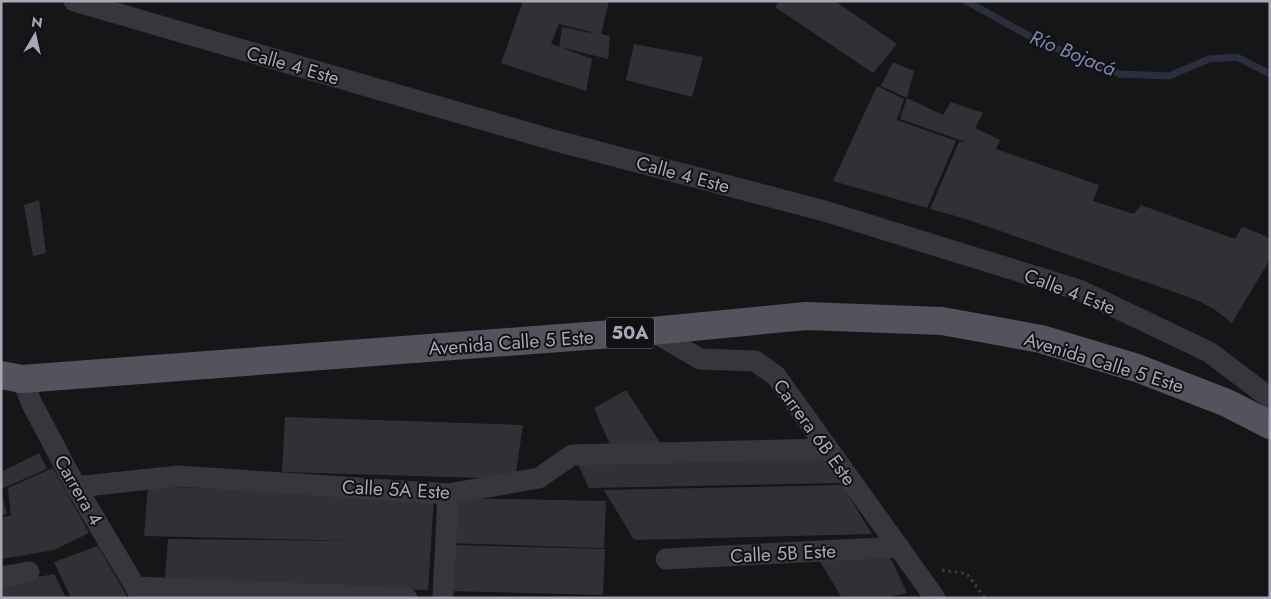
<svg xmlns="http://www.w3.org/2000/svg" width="1271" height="599" font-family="Jost,sans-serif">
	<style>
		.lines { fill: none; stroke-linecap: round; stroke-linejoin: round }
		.stream { stroke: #2b2e3c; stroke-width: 7 }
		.building { fill: #323034; fill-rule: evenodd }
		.path { stroke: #3d3c44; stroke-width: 3; stroke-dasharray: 2.5 4; stroke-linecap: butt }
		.minor { stroke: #38363d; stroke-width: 21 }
		.major { stroke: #54525c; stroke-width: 28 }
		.labels { text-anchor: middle; stroke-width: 4; stroke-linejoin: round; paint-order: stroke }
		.shield { fill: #111113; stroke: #7b7a86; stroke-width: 1 }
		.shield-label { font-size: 18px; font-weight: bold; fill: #a8a7b8 }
		.street-label { font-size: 19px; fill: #a8a7b8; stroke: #111113 }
		.water-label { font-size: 20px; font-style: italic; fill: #7d86b4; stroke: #111113 }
	</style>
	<rect width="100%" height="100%" fill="#161618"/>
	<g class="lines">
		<path class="stream" d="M966,1L1040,42L1120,74L1169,76L1209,59L1237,57L1270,74"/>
	</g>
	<path class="building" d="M523,1H609L601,34L610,36L608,59L560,47L592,59L586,91L501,63ZM559,24L591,32V33L562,27L559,47L551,44Z
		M779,1H835L897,44L873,73L775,7Z
		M634,44L703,57L692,97L626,80Z
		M893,62L914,71L907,98L881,86Z
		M877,86L904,99L897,120L956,141L927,208L833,181Z
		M907,98L943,115L951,102L983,113L975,128L1000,140L996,149L1099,185L1093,201L1134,214L1141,205L1235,239L1242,227L1259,233L1270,239V259L1232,323L1214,309L1197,300L963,218L930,209L959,142H966L900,119Z
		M39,200L46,253L33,256L24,205Z
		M626,390L663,447H611L594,408Z
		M285,417L523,425L515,479L282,472Z
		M39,453L47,469L1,489V472Z
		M826,454L840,483L589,488L575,458Z
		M53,468L89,533L54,550L1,559V518L11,515L8,488Z
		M842,485L872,534L634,540L604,490Z
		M148,486L434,497L428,590L165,580L168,539L360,541L144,536Z
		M1,491L7,514L1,515Z
		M452,498L606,501L604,548L450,543Z
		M451,545L605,549L603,595L449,591Z
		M98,546L128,598H71L54,562Z
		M888,553L907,593L884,598H842L819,560Z
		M54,574L66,598H1V584Z"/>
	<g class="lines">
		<path class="path" d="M942,570L967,574L985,598"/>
		<path class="minor" d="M74,1L553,140L821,210L1079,290L1209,352L1270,398
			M652,331L700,359L755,361L776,376L935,598
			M22,379L32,404L76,487L142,598
			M76,487L178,476L448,494L539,478L572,455L828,449
			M666,559L899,547
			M1,577L29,572
			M137,587L407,598
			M443,598L448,494"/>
		<path class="major" d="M1,375L22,379L652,331L806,316L942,321L1041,339L1137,368L1227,403L1270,425"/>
	</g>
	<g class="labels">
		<rect class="shield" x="606" y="317.5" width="48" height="31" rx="4"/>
		<g class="shield-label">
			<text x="630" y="339">50A</text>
		</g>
		<g class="street-label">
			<text transform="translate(293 65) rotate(16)" y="7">Calle 4 Este</text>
			<text transform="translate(683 174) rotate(15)" y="7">Calle 4 Este</text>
			<text transform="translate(1070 291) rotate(21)" y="7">Calle 4 Este</text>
			<text transform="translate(511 342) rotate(-4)" y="7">Avenida Calle 5 Este</text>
			<text transform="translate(1104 362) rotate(17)" y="7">Avenida Calle 5 Este</text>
			<text transform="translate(815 432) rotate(54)" y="7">Carrera 6B Este</text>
			<text transform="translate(396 489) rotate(3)" y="7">Calle 5A Este</text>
			<text transform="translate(79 490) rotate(60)" y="7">Carrera 4</text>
			<text transform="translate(783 553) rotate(-3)" y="7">Calle 5B Este</text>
		</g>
		<g class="water-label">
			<text transform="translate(1073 53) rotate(22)" y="7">Río Bojacá</text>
		</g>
	</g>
	<rect width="1271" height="599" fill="none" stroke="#a8a7b8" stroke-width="5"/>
	<g transform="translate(35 35) rotate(9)" stroke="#111113" stroke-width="4" paint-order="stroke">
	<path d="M0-4L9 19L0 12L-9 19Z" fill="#a8a7b8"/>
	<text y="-8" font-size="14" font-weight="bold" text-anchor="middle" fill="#a8a7b8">N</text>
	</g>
</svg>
